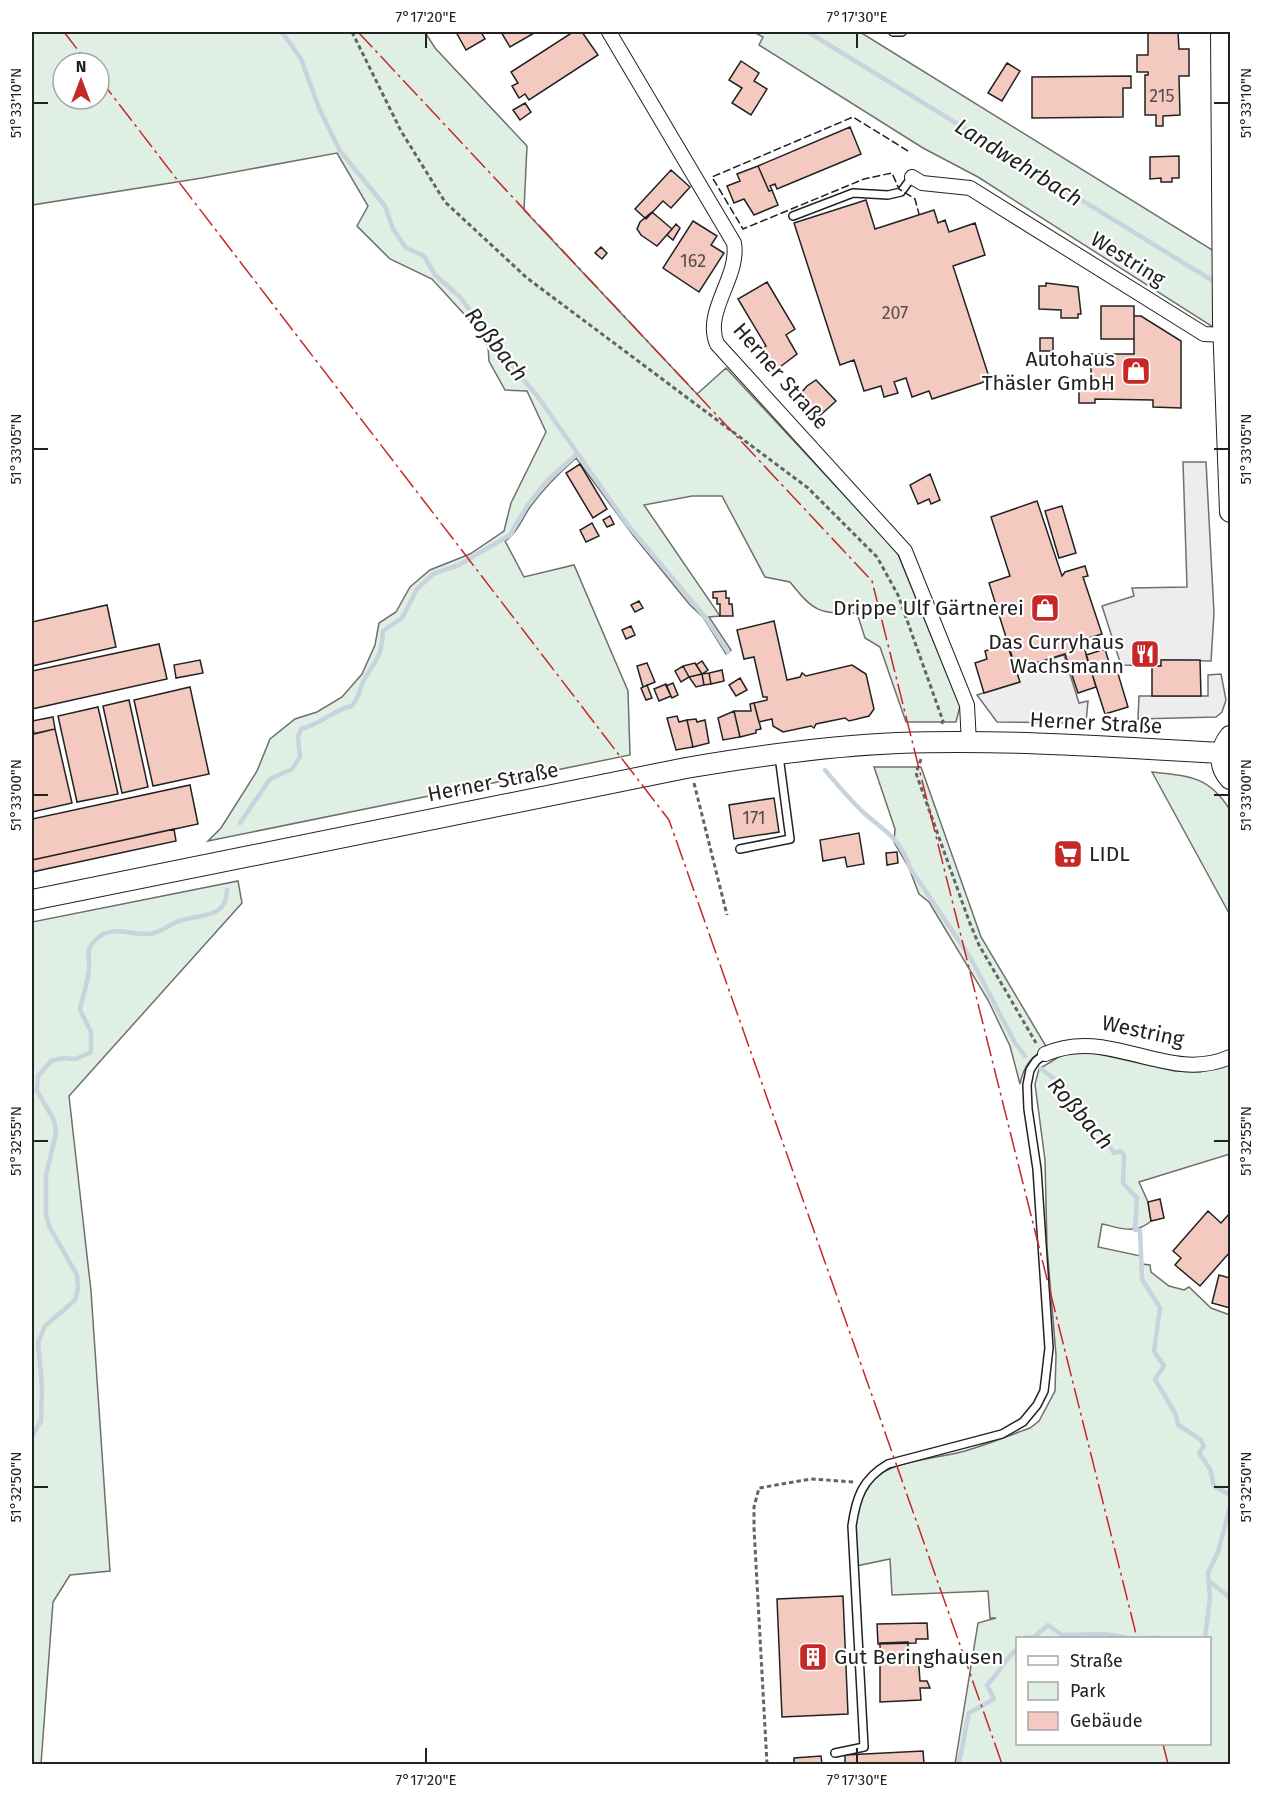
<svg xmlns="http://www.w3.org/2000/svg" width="1262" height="1796" font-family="'Fira Sans',sans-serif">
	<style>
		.green { fill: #e0efe3; stroke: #6f6f6f; stroke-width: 1.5; fill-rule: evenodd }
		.parking { fill: #ededed; stroke: #6f6f6f; stroke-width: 1.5 }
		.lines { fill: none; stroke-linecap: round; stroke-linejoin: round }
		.stream { stroke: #c7d3dd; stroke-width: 4.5 }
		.building { fill: #f3c9c0; stroke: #222; stroke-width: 1.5 }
		.lane-casing { stroke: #222; stroke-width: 10 }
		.street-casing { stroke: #222; stroke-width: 16 }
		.secondary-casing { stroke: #222; stroke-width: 22 }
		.path { stroke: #646464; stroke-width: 3; stroke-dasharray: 4.5 3; stroke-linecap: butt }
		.lane { stroke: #fff; stroke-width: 7 }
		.street { stroke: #fff; stroke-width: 14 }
		.secondary { stroke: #fff; stroke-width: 20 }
		.fence { stroke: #222; stroke-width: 1.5; stroke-dasharray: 8 3; stroke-linecap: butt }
		.power { stroke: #c62828; stroke-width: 1.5; stroke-dasharray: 21 4.5 3 4.5; stroke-linecap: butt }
		.ticks { fill: none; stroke: #222; stroke-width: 2 }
		.labels { text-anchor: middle; stroke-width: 4.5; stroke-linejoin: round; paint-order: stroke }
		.number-label { font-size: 18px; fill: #564c4a }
		.street-label { font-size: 21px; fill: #222; stroke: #fff }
		.poi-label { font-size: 21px; fill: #222; stroke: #fff; text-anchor: end }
		.water-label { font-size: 22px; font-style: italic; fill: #222; stroke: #fff }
		.neatline { fill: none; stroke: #222; stroke-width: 2 }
		.ticks-label { font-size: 15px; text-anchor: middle; fill: #222 }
	</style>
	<rect width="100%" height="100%" fill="#fff"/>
	<path class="green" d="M32,32H425L435,48L527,146L524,210L697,394L726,368L897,552L957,699L960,706L956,722H906L880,647L865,638L857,613C819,614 814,612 790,582L765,577L722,496H692L644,505L720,616L709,617L731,650L726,654L703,617L690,605L633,535L576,458C559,473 544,488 530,507C522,519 517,533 505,541L524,577L574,565L628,691L630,755L208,841L221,828L257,771L270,739L295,719L317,712L342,697L362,674L375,645L379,623L396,612L410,587L430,570L470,554L504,531L511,503L546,432L527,391L505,390L489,361L488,346L475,326L432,279L390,259L357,226L368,206L337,153L202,178L32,205ZM63,63H99V99H63Z
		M754,32H860L1230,261V338L978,177L923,148L759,45L763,37Z
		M874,767H921L981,937L1047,1048C1031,1057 1024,1065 1020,1084L1010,1046L988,1000L929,902L919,894L909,868L894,842L895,829Z
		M1152,772C1189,776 1209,776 1230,810V915Z
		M238,881L242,903L69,1096L91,1291L110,1571L70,1575L53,1602L41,1764H32V922Z
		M1080,1050L1175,1071L1200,1072L1230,1062V1154L1139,1182L1148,1202L1151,1221C1135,1235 1121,1228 1102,1224L1098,1247L1141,1256L1142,1264L1150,1265L1151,1272L1169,1286L1184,1290L1189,1287L1211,1308L1230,1315V1764H955L978,1623L996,1618H990L988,1591L892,1595L890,1559L856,1566C854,1541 851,1512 865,1489C883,1460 931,1460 961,1452C984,1446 1007,1436 1030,1428L1039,1421L1055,1391L1056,1355L1047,1247L1045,1160L1035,1084L1039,1069L1065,1053ZM1018,1638H1210V1744H1018Z"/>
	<path class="parking" d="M1183,462H1206L1214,613L1211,661L1162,660L1161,666L1121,665L1102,606L1134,596L1132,588L1187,587Z
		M1064,655L1079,703L1088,701L1086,723L997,722L977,695L1019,682L1016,669Z
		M1221,674L1226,700L1222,712L1216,717L1138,719L1139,696H1208V675Z"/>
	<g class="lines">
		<path class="stream" d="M282,32L301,59L319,108L340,151L385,206L393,229L406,248L424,256L435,275L460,297L500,351L538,397L627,524L705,617L728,652
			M808,32L1218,284
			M825,770C837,784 849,799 863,812C885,832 900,837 910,868L970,957L1015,1043L1025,1056
			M240,823L270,779L292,769L300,757L298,737L301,729C320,725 336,708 352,706C358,698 359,693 362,684C374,659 381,663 383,631L402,618L417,589L433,574L459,565L510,535L527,506L548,480L577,454
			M1040,1068L1062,1085L1063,1093L1079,1105L1085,1120L1101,1134L1114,1153L1121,1151L1124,1155L1123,1183L1137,1198L1135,1230H1140L1142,1279L1160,1308L1154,1351L1164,1366L1155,1379L1176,1415L1178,1425L1200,1439L1204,1446L1199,1453L1210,1469L1214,1486L1230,1495
			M32,1436L41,1421L42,1385L38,1343L45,1326L75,1300L78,1288L77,1275L49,1226L46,1215V1175L56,1133L54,1120L37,1091L38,1076L51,1061L63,1058L76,1059L91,1052V1032L80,1010C82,996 88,984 89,969C90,962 87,953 90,947C108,918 134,939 154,933C163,931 170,924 179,921C200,914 227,919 227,890
			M1209,1581L1230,1598
			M1024,1638L1034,1637L1048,1625L1062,1635L1105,1634L1128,1638
			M1147,1638H1158
			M1205,1638L1210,1598L1208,1573L1218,1552L1230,1507
			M958,1764C964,1747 964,1731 969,1713L994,1699L987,1685C999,1673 1005,1659 1018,1648"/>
	</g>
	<path class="building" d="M456,32H481L485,39L466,50Z
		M501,32H536L510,47Z
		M573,32H582L598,55L529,100L525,94L519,98L512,86L518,83L511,72Z
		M1148,32H1178L1179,49H1189V76H1179L1180,115L1163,116V126H1156V115H1145V75H1148V72H1137V55H1148Z
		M741,61L759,73L754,81L767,89L751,115L732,103L742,88L729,80Z
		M1007,63L1020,71L1002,101L988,93Z
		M1131,76V88H1123V117L1032,118V77Z
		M525,103L531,112L520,120L513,110Z
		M850,127L861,154L777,189L775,184L770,186L772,190L769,191L758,166Z
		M1179,156V178H1172V182H1161V178L1150,179V157Z
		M758,166L769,191L772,190L778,205L754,215L744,199L734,203L727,186L740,181L737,174Z
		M671,170L690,187L671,208L663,201L646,219L635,209Z
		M866,200L875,229L934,210L938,223L945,220L949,232L975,223L985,255L953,266L990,380L932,399L929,391L912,397L906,378L894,382L898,393L884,397L881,386L864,391L854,360L840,365L794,223Z
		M652,212L672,229L657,246L641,235L637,229L640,222Z
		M693,221L717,236L711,245L724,253L699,292L663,268Z
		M676,224L680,228L673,240L667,235Z
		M601,247L607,253L602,259L595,253Z
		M767,282L795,329L786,335L797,354L776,370L762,348L766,346L738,299Z
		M1046,283L1078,287L1081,314H1078V318H1061V310L1039,309V286H1046Z
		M1101,306H1134V339H1101Z
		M1134,316H1141L1181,341V408L1153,407V400L1095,399V403H1079V387H1091V354H1134Z
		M1040,338H1053V351H1040Z
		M816,380L836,401L815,420L796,399L807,386Z
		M580,464L607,509L593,518L566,473Z
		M930,474L940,500L931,504L929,499L918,504L910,485Z
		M1037,501L1062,576L1065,572L1085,566L1088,576L1083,577L1102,634L1082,640L1096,687L1078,693L1065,654L1016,669L989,583L1010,576L991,517Z
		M1062,506L1076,553L1059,558L1045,511Z
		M610,516L614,524L607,527L603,520Z
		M592,523L599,536L586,542L580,530Z
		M726,591V598H729V604H732L733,616H720V604H717V598H713V592Z
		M639,601L643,608L635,612L631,605Z
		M107,605L116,647L32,666V622Z
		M774,621L787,680L800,677L802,673L806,676L852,665L866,674L874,709L869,716L849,721L845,718L816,724L814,728L811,726L783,732L773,726L772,719L759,722L754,703L767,700V697H763L754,657L744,659L737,630Z
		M631,626L635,635L626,639L622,630Z
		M159,644L167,679L32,709V671Z
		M1007,644L1020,682L984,693L975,663L987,659L985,651Z
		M1138,647H1152V660H1138Z
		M1105,649L1111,669L1116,667L1128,707L1105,714L1086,655Z
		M200,660L203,673L176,678L174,665Z
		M1161,660H1200L1201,696H1152V666H1161Z
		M702,661L708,670L702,674L696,665Z
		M647,663L655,682L643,687L637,666Z
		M695,663L702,674L689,677L683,666Z
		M683,666L689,677L681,682L675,671Z
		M722,670L724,681L711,684L709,673Z
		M709,673L711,684L704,685L702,674Z
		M702,674L704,685L696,687L689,677Z
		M740,678L747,690L736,696L729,685Z
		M673,683L678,695L672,698L666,686Z
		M666,684L671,696L659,701L654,689Z
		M647,685L652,698L646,700L641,688Z
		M190,687L209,774L153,786L134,700Z
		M129,700L148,787L122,793L103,706Z
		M754,703L761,729L756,730V733L740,737L734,711H751L750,704Z
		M98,707L118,794L77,802L58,716Z
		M734,711L740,737L723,740L718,718Z
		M677,716L679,722L687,720L693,747L676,750L667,718Z
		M53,717L55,729L34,734L32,721Z
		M696,719L697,722L705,720L709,743L693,747L687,720Z
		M55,729L72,803L32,812V734Z
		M190,785L198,824L32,860V819Z
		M774,798L779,832L734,839L729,805Z
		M174,829L176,841L32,872V860Z
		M859,833L864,864L847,867L845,857L823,861L820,840Z
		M897,852L898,863L887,865L886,853Z
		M1160,1199L1164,1218L1151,1221L1148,1202Z
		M1208,1211L1221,1223L1230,1213V1252L1200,1286L1175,1265L1181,1258L1173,1251Z
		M1219,1275L1230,1278V1308L1212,1303Z
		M843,1596L848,1714L782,1717L777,1599Z
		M927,1623L928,1639H916V1643L878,1644L877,1624Z
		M908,1642V1654H918L920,1681H927L930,1688H920L921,1700L880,1702V1643Z
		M923,1751L924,1764H845V1755Z
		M821,1756L822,1764H794V1758Z"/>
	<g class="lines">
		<g class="lane-casing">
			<path id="lane" d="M893,32H902
				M793,216L853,193L888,195L901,192L912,177
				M740,849L790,839L779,756
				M835,1753L864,1747L852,1526C856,1498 862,1479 888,1464L1002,1434L1023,1422L1037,1405L1044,1391L1049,1348L1037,1169L1028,1109L1027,1085L1030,1070L1036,1061L1045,1054"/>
		</g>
		<g class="street-casing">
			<path id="street" d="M609,32L734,243C740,277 703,311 717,344L905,551L967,705L969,743
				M912,177L922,183L970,188L1204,334L1224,335
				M1045,1054C1110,1025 1167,1085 1230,1057"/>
		</g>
		<g class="secondary-casing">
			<path id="secondary" d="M1221,32L1223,322L1230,512
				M1230,736C1219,750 1218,766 1230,779
				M32,900L686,768C756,756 827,746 898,743C1006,739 1114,747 1221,753"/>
		</g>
		<path class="path" d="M352,32L401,131L445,202L527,278L808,488L877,557L898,595L943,721L941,725
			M921,759L916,773L918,779L969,921L979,945L1036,1043
			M694,783L727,915
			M767,1764L754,1528V1507L759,1488L811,1479L854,1482"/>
		<use href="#lane" class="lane"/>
		<use href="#street" class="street"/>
		<use href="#secondary" class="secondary"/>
		<path class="fence" d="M908,151L853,117L712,177L743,229L864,179L892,173L899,189L915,199L919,214"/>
		<path class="power" d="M64,32L88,63
			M358,32L872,581L1137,1638
			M99,78L669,820L1002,1764
			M1163,1744L1168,1764"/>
	</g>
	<path class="ticks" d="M426,33V48M857,33V48M33,103H48M1214,103H1229M33,449H48M1214,449H1229M33,795H48M1214,795H1229M33,1141H48M1214,1141H1229M33,1487H48M1214,1487H1229M426,1748V1763M857,1748V1763"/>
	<defs>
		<g id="shop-square" transform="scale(1.5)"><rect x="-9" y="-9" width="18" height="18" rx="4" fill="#c62828" stroke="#fff"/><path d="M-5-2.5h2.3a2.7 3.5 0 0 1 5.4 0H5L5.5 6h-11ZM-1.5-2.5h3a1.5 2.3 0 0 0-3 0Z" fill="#fff"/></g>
		<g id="restaurant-square" transform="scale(1.5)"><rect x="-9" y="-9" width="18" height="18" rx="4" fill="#c62828" stroke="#fff"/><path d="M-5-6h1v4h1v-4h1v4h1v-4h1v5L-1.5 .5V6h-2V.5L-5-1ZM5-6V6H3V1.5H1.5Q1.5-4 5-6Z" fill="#fff"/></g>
		<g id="supermarket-square" transform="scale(1.5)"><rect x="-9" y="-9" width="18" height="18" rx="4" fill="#c62828" stroke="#fff"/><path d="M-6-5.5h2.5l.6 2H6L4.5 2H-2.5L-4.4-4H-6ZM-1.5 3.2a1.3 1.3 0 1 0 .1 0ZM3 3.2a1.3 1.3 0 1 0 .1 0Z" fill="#fff"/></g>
		<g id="building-square" transform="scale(1.5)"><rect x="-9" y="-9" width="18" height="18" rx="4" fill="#c62828" stroke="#fff"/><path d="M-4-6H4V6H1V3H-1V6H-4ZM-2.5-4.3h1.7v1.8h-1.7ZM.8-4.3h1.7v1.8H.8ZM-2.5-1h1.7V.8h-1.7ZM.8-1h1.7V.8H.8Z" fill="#fff"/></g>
	</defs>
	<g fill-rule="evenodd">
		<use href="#shop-square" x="1136" y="371"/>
		<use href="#shop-square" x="1045" y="608"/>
		<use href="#restaurant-square" x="1145" y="654"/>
		<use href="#supermarket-square" x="1068" y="854"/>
		<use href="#building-square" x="813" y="1657"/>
	</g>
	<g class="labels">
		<g class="number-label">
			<text x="1162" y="102">215</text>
			<text x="693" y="267">162</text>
			<text x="895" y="319">207</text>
			<text x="754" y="824">171</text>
		</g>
		<g class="street-label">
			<text transform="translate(1128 259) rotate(32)" y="7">Westring</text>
			<text transform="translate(781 376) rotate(49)" y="7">Herner Straße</text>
			<text transform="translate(1096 723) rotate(3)" y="7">Herner Straße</text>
			<text transform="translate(493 782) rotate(-11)" y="7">Herner Straße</text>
			<text transform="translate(1143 1031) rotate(12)" y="7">Westring</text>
		</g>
		<g class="poi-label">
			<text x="1115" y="366">Autohaus<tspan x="1115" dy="24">Thäsler GmbH</tspan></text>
			<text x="1024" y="615">Drippe Ulf Gärtnerei</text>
			<text x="1124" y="649">Das Curryhaus<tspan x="1124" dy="24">Wachsmann</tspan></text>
			<text x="1089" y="861" text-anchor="start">LIDL</text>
			<text x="834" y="1664" text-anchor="start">Gut Beringhausen</text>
		</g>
		<g class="water-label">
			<text transform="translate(1019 162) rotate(32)" y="8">Landwehrbach</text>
			<text transform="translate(497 344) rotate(52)" y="8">Roßbach</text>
			<text transform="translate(1081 1113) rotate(49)" y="8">Roßbach</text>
		</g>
	</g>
	<rect width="1262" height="1796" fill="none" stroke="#ffffff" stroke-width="66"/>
	<rect x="1016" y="1637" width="195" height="108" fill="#ffffff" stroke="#a7a7a7" stroke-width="1.5"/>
	<rect x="1028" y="1656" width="30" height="9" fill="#ffffff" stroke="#a7a7a7" stroke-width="1.5"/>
	<text x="1070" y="1667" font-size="18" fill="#222222">Straße</text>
	<rect x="1028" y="1682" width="30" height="18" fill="#e0efe3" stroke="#a7a7a7" stroke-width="1.5"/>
	<text x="1070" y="1697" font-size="18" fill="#222222">Park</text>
	<rect x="1028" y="1712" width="30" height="18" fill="#f3c9c0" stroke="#a7a7a7" stroke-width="1.5"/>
	<text x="1070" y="1727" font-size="18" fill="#222222">Gebäude</text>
	<g transform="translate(81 81)"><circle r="28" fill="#ffffff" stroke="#a7a7a7" stroke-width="1.5"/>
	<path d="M0-4.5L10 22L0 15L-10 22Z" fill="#c62828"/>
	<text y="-9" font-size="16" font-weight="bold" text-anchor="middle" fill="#222222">N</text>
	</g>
	<rect x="33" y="33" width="1196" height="1730" class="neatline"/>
	<g class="ticks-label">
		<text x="426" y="22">7°17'20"E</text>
		<text x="857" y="22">7°17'30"E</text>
		<text transform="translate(16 103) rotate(-90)" y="5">51°33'10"N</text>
		<text transform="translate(1246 103) rotate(-90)" y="5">51°33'10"N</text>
		<text transform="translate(16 449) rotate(-90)" y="5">51°33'05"N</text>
		<text transform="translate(1246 449) rotate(-90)" y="5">51°33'05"N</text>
		<text transform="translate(16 795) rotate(-90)" y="5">51°33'00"N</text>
		<text transform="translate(1246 795) rotate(-90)" y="5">51°33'00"N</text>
		<text transform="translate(16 1141) rotate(-90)" y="5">51°32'55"N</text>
		<text transform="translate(1246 1141) rotate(-90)" y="5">51°32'55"N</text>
		<text transform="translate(16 1487) rotate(-90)" y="5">51°32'50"N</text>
		<text transform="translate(1246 1487) rotate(-90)" y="5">51°32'50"N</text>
		<text x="426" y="1785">7°17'20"E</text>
		<text x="857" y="1785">7°17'30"E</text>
	</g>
</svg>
